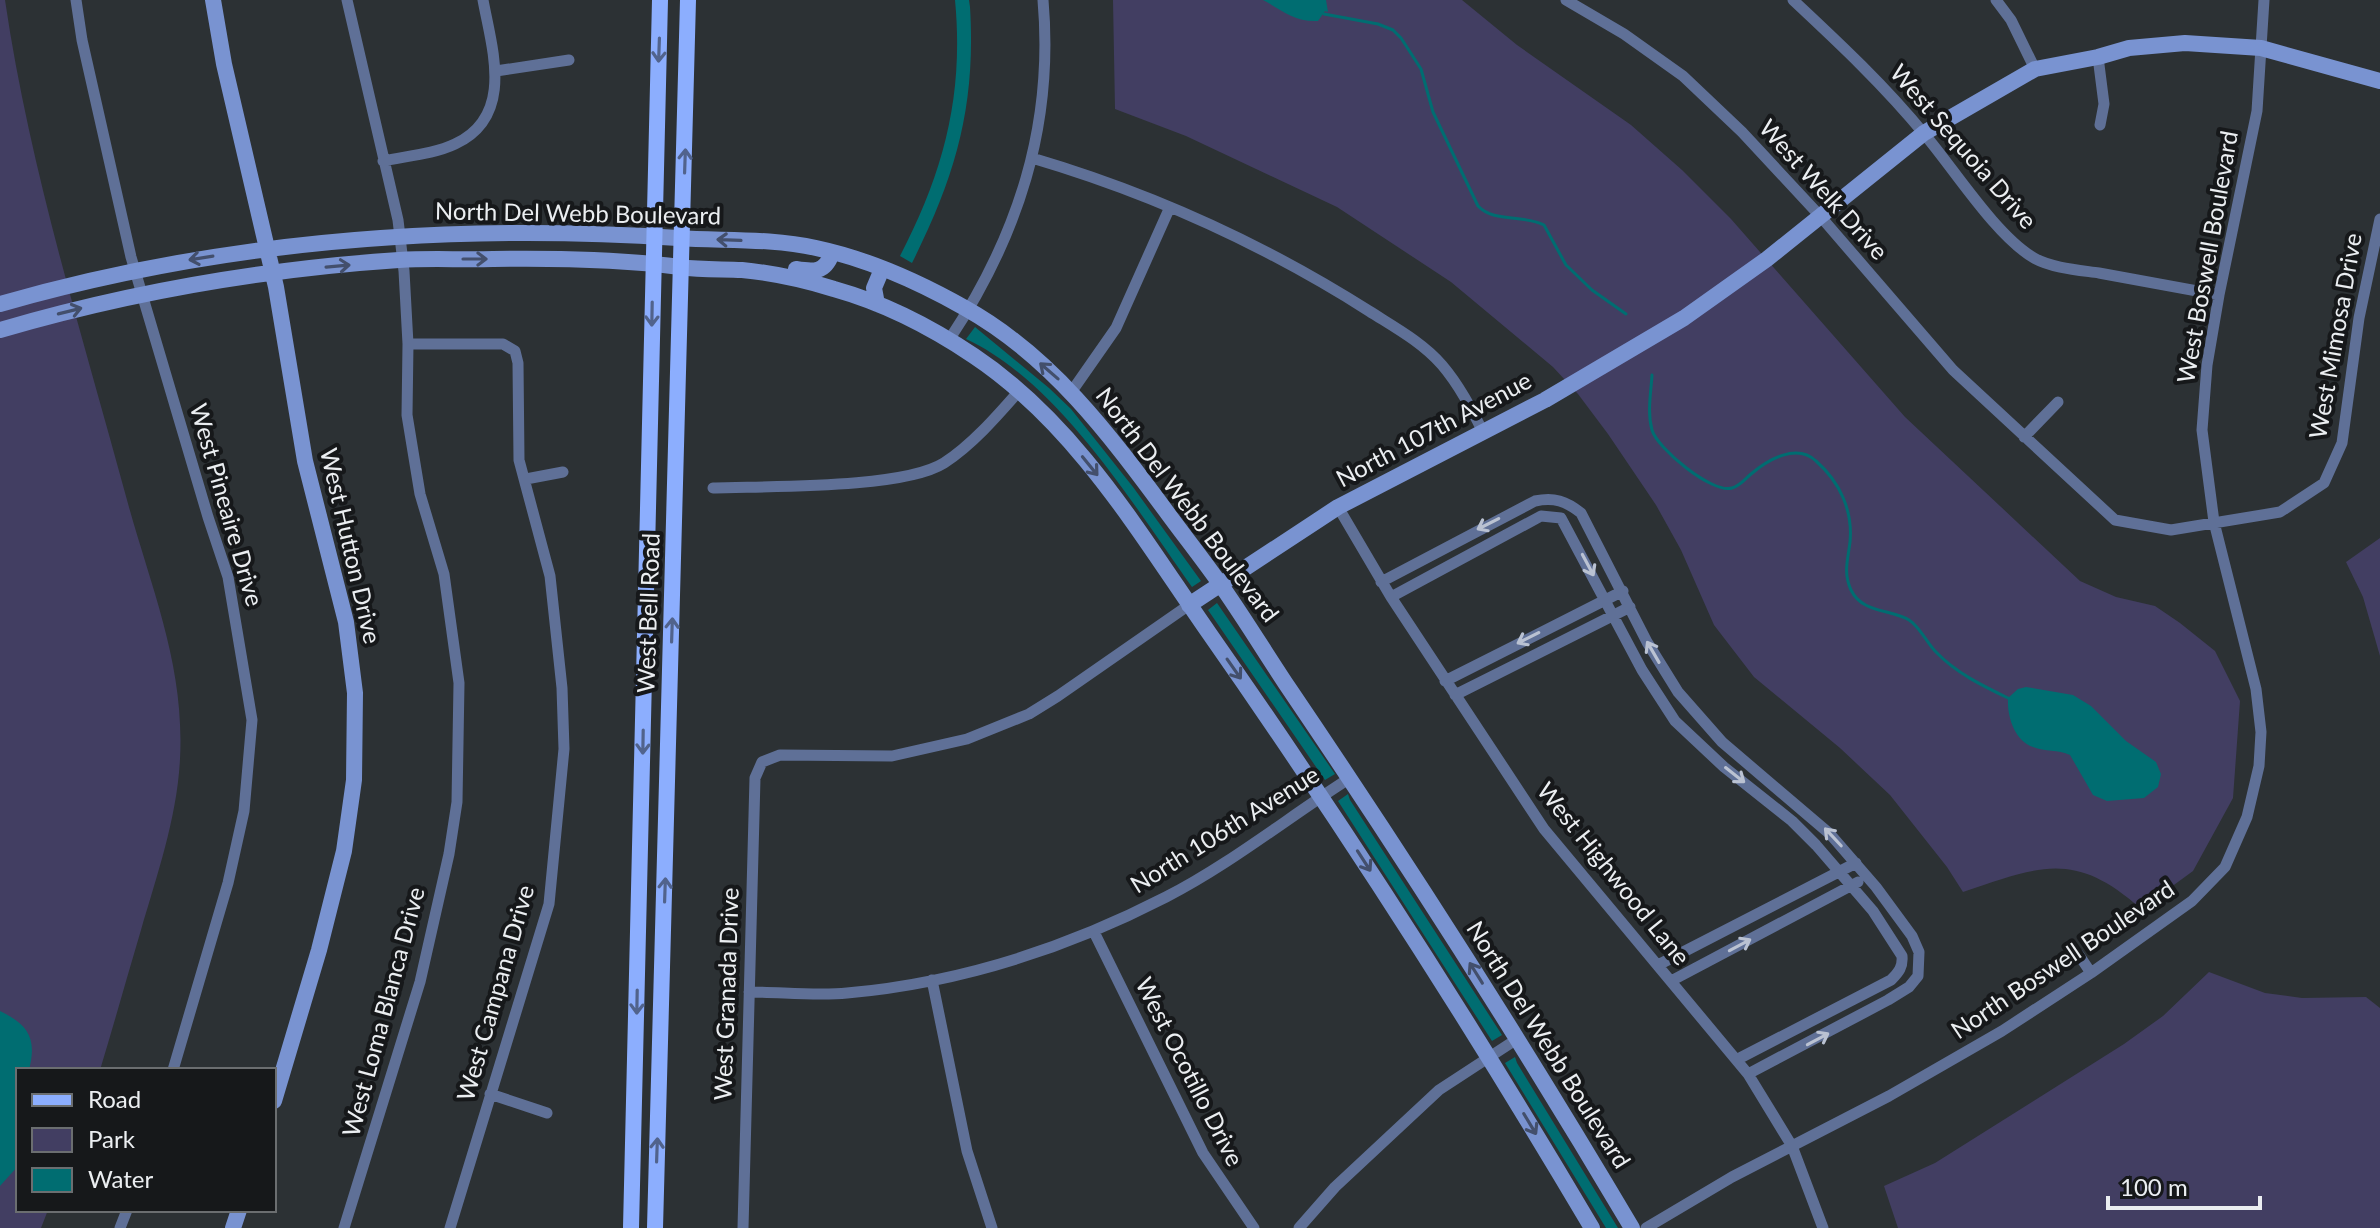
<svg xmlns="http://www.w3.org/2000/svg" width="2380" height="1228" font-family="Lato,sans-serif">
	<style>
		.green { fill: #423e62 }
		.water { fill: #006d71 }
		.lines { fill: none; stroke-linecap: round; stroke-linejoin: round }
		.stream { stroke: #006d71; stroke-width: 3 }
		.street { stroke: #5f7097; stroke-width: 11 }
		.secondary { stroke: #7993d1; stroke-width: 16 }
		.primary { stroke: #8caefe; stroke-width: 16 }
		.oneway { stroke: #51638c }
		.oneway2 { stroke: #434f6c }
		.oneway3 { stroke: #bac2d2 }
		.labels { text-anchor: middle; stroke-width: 8; stroke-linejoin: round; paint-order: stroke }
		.street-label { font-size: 24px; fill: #ebeef1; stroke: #16181a }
	</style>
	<rect width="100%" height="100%" fill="#2c3134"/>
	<path class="green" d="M0,0H5C30,170 82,334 127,500C151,588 185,665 180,759C177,818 157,875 141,930C127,977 114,1024 100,1070H18V1210H48L41,1228H0Z
		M1113,0H1462L1517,45L1631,125L1682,170L1731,219L1905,417L2080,581L2116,597L2155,606L2180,623L2215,651L2240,701L2233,798L2193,871L2141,909C2075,850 2040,866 1963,892L1947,867L1890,795L1840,748L1754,677L1714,625L1681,550L1656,505L1608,434L1578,394L1553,367L1451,282L1337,207L1186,136L1115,109Z
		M2380,538V656L2363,597L2346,562Z
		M2209,972L2265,993L2302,998L2366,997L2380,1008V1228H1898L1884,1186L1935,1163L2124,1044L2163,1016Z"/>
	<path class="water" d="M955,0H969L970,7C976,106 956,175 912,263L900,256C944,172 964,95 955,0Z
		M1263,0H1326L1328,12L1325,11L1318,21C1294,22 1282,10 1263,0Z
		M975,327L1049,388L1071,409L1133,487L1201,581L1192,587C1134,506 1059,382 966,339Z
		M1217,603L1335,774L1325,780L1208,610Z
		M2026,687L2073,695L2091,706L2126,741L2156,762L2161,774L2158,787L2144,798L2107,801L2093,795L2070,755C2058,749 2045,752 2033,747C2014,740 2007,716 2008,698L2018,689Z
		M1348,794L1350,800L1502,1035L1492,1041L1338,801Z
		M0,1011C29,1025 37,1039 29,1070H18V1166L0,1186Z
		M1515,1057L1517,1063L1618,1228H1606L1505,1063Z"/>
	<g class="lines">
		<path class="stream" d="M1324,14L1378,24L1393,30L1401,38L1421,69L1433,112L1478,206C1494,223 1523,214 1544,225L1566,265L1592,290L1626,314
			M1652,375C1651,393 1647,412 1652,430C1657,448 1712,494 1732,488C1740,486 1745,479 1751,474C1769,459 1797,443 1816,461C1840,482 1853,511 1850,542C1848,559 1843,573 1851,590C1862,613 1890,609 1909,620C1920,627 1927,643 1936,652C1956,673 1983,686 2008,698"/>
		<path class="street" d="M76,0L82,40L131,257L208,517L228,577L252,720L244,811L228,883L173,1070
			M1566,0L1624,34L1683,76L1742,132L1821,217L1953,370L2115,520L2171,530L2280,512L2324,483L2342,443L2359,318L2380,219
			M1793,0C1839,43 1885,86 1925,135C1954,169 1996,236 2034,258C2052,268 2078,270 2099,273C2139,280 2179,288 2219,295
			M1996,0L2011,20L2035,69
			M2098,57L2104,104L2100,125
			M496,71L569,60
			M1032,158C1151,193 1265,245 1369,311C1394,327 1422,342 1442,365C1459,385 1471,408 1483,432
			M383,161C406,156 434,154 455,144C515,116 492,49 483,0
			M949,340C1018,236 1054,126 1043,0
			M408,344H503L515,351L518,363L519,460L550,576L562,688L564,749L549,904L450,1228
			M1072,391L1116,328L1170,207
			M2024,437L2058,402
			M526,479L563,472
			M713,488C766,486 903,489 944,463C972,445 998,415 1019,391
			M1338,507L1391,597L1544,829L1748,1074L1792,1146L1823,1228
			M1381,582L1535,501C1554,497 1566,501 1581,513L1647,642L1678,692L1722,742L1830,834L1876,887L1912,936L1919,952L1918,976L1909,987L1888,1000L1748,1074
			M1391,597L1541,516L1561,518L1642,670L1675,721L1724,767L1792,821L1816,845L1873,911L1902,956C1903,967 1899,972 1891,980L1738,1059
			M1445,681L1623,591
			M1455,695L1630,607
			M1094,932L1203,1153L1254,1228
			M2079,955L2091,973
			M1658,965L1856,863
			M932,980L967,1151L992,1228
			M1671,981L1858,882
			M749,992C780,992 817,996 847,993C958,983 1067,948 1166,897C1229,865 1290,816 1350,778
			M490,1094L547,1113
			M120,1228L127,1210
			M344,1228L420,982L449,854L457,802L459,683L444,574L420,494L407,415L408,344L404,271L398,220L347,0
			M743,1228L755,778L762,762L780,755L892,756L967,739L1029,714L1058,696L1189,605
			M1299,1228L1335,1187L1439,1090L1517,1039
			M1646,1228L1732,1177L1889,1096L2002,1031L2091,973L2192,901L2225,867L2247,817L2259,766L2261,732L2256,689L2214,522L2202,430L2207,365L2219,295L2257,111L2264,0"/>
		<path class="secondary" d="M213,0L224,64L276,287L305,461L346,622L355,693L354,780L344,851L319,950L274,1101
			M796,269C814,272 825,273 832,253
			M0,304C220,241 450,223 678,238C723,241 771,238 816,248C868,259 919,282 965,308C1051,356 1109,434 1166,511C1185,537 1205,562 1223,588C1246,621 1266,654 1288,687C1408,864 1523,1044 1632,1228
			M877,304L874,288L882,269
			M0,330C130,292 264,269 399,260C430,258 462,260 493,259C556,258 618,259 680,267C701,270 722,269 742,270C773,273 805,280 834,289C884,303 931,327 974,356C1076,424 1140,534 1209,633C1344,826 1472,1025 1592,1228
			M1189,605L1338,507L1545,400L1684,318L1767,259L1924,133L2035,69L2098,57L2129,48L2185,43L2261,48L2380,81
			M233,1228L239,1210"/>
		<path class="primary" d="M631,1228L660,0
			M655,1228L688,0"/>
	</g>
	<defs><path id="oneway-shaft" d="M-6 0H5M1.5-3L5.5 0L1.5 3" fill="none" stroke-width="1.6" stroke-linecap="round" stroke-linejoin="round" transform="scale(2)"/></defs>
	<g class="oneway">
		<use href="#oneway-shaft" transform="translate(659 50) rotate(92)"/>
		<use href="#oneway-shaft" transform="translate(685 161) rotate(-88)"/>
		<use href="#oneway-shaft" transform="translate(652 314) rotate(91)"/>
		<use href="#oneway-shaft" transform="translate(672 630) rotate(-88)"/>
		<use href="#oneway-shaft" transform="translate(643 742) rotate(91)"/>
		<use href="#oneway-shaft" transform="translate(665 890) rotate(-88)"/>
		<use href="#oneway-shaft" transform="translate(637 1002) rotate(91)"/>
		<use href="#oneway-shaft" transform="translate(657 1150) rotate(-88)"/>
	</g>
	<g class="oneway2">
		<use href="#oneway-shaft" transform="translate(729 240) rotate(-178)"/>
		<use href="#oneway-shaft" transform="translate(201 258) rotate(171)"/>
		<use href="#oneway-shaft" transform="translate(475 259)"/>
		<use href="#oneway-shaft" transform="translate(338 266) rotate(-5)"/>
		<use href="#oneway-shaft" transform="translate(70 311) rotate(-14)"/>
		<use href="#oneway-shaft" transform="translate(1049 371) rotate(-139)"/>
		<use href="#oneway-shaft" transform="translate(1090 466) rotate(51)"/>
		<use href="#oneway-shaft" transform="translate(1234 669) rotate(55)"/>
		<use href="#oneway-shaft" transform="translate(1364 861) rotate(57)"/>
		<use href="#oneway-shaft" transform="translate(1476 973) rotate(-122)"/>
		<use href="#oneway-shaft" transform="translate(1530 1124) rotate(59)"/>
	</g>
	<g class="oneway3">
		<use href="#oneway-shaft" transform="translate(1488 524) rotate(153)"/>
		<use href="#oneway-shaft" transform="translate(1588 565) rotate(62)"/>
		<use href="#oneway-shaft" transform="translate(1528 638) rotate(153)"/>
		<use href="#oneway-shaft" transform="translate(1653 652) rotate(-120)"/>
		<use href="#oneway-shaft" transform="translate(1735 775) rotate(38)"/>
		<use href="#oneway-shaft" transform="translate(1833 837) rotate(-133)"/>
		<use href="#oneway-shaft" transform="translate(1740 945) rotate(-28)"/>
		<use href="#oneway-shaft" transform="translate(1818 1039) rotate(-28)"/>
	</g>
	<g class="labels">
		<g class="street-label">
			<text transform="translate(1963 147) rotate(49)" y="8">West Sequoia Drive</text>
			<text transform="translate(1823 190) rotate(48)" y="8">West Welk Drive</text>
			<text transform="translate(578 214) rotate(1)" y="8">North Del Webb Boulevard</text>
			<text transform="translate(2208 257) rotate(-80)" y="8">West Boswell Boulevard</text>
			<text transform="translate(2336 336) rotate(-80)" y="8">West Mimosa Drive</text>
			<text transform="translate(1434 430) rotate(-28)" y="8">North 107th Avenue</text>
			<text transform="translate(226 505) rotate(74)" y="8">West Pineaire Drive</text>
			<text transform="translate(1187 505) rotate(53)" y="8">North Del Webb Boulevard</text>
			<text transform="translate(350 546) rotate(77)" y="8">West Hutton Drive</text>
			<text transform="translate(649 613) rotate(-88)" y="8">West Bell Road</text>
			<text transform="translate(1225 830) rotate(-32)" y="8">North 106th Avenue</text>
			<text transform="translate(1613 874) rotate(51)" y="8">West Highwood Lane</text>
			<text transform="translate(2063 960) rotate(-34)" y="8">North Boswell Boulevard</text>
			<text transform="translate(496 993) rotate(-74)" y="8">West Campana Drive</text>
			<text transform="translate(727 994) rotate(-88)" y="8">West Granada Drive</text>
			<text transform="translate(384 1012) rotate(-75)" y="8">West Loma Blanca Drive</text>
			<text transform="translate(1548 1045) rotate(58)" y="8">North Del Webb Boulevard</text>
			<text transform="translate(1189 1072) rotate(63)" y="8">West Ocotillo Drive</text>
		</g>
	</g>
	<rect x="16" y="1068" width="260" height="144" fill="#16181a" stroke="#6b6e70" stroke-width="2"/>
	<rect x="32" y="1094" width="40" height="12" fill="#8caefe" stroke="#6b6e70" stroke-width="2"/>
	<text x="88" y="1108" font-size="24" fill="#ebeef1">Road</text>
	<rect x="32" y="1128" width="40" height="24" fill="#423e62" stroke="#6b6e70" stroke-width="2"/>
	<text x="88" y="1148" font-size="24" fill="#ebeef1">Park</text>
	<rect x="32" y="1168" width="40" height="24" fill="#006d71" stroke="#6b6e70" stroke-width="2"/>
	<text x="88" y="1188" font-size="24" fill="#ebeef1">Water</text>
	<path d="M2108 1196v12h152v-12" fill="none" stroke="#ebeef1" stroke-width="4"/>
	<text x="2120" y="1196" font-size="24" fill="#ebeef1" stroke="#16181a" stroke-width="6" paint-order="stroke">100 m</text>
</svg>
